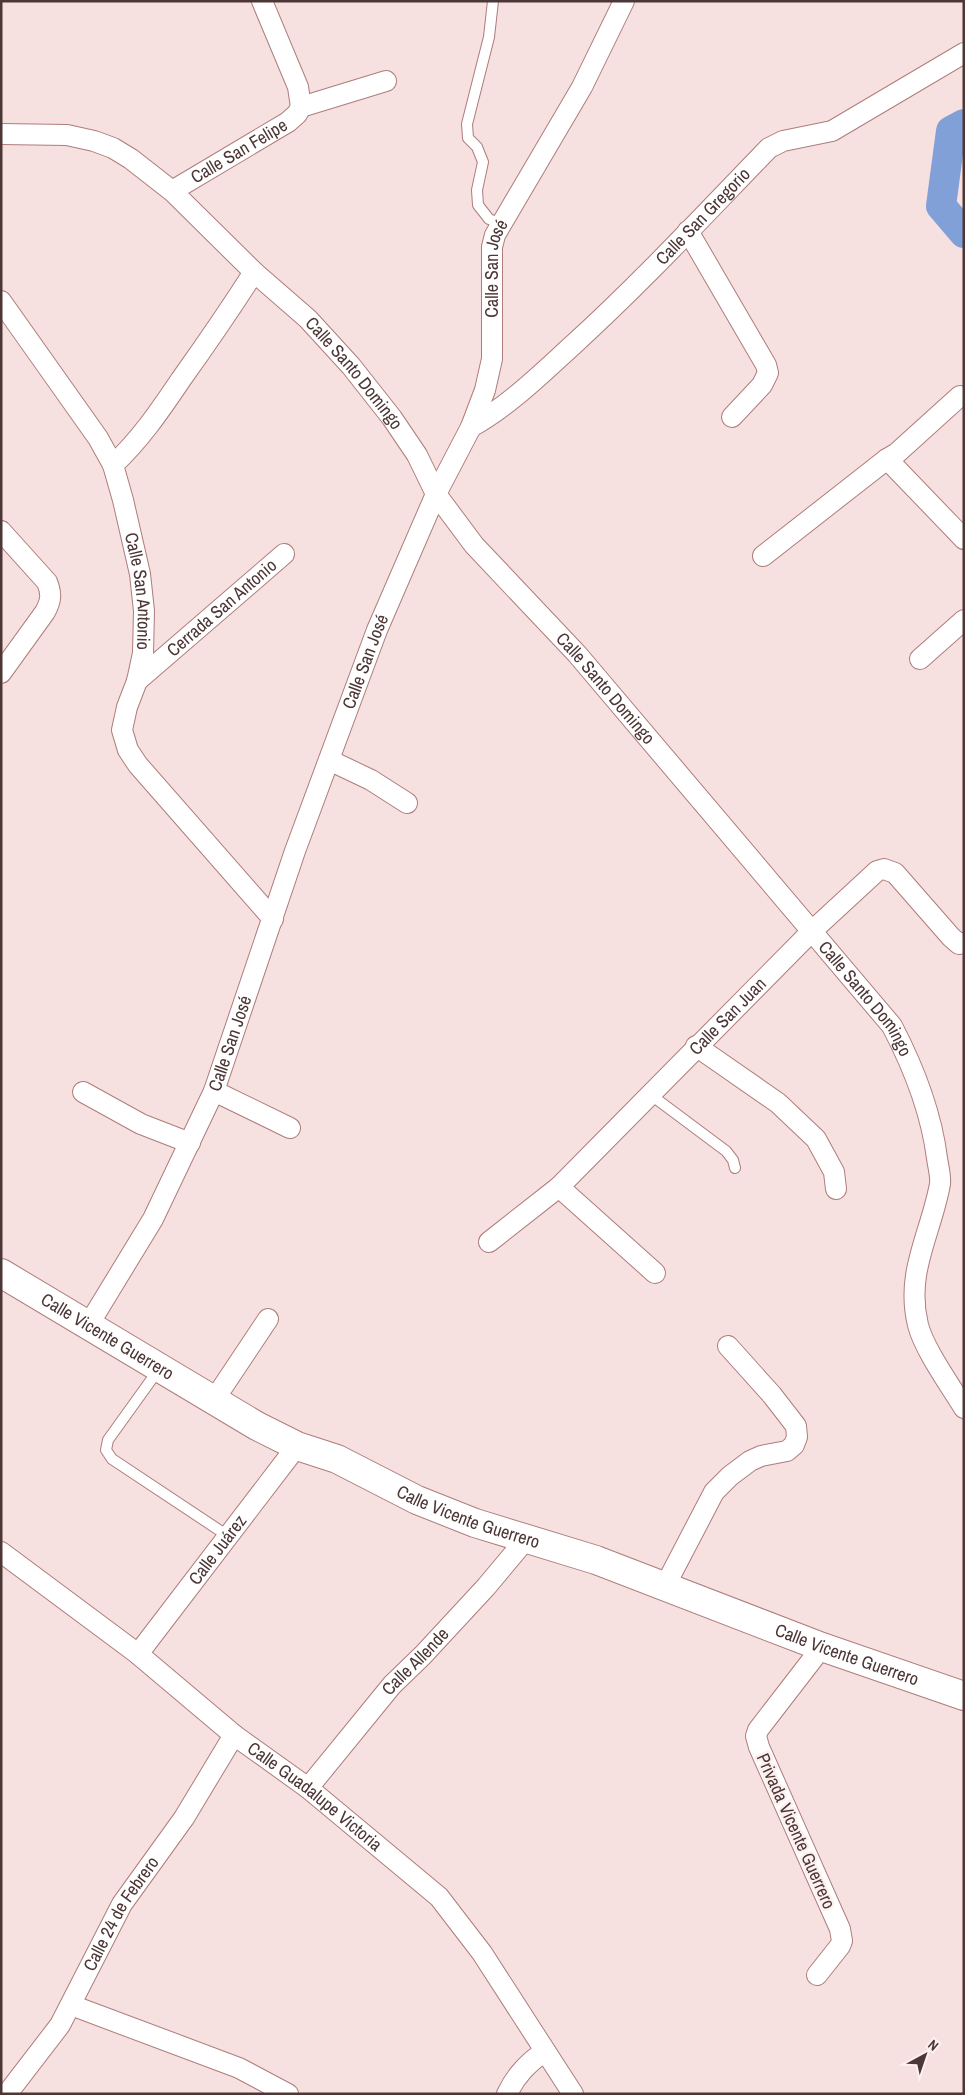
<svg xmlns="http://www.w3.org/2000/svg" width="965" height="2095" font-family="'Archivo Narrow',sans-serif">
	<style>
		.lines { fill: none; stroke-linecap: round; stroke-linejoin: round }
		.river { stroke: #80a0d7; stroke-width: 30 }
		.lane-casing { stroke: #ae7c7b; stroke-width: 12 }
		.street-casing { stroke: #ae7c7b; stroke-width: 22 }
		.secondary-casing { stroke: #ae7c7b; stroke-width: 30 }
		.lane { stroke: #fff; stroke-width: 10 }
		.street { stroke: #fff; stroke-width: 20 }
		.secondary { stroke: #fff; stroke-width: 28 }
		.labels { text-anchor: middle; stroke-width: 5; stroke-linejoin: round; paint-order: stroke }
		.street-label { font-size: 18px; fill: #4c3636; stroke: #fdf1f0 }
	</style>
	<rect width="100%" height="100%" fill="#f7e1e0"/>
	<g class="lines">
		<path class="river" d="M964,124L951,131L941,206L964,233"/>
		<g class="lane-casing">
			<path id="lane" d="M493,1L489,37L467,124L468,138L477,147L483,162L477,190L478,205L489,219L501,224
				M651,1095L726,1151L733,1160L735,1168
				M159,1369L108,1440L106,1450L112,1459L228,1536"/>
		</g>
		<g class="street-casing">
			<g id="street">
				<path d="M262,1L298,87L301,107"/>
				<path id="s1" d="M1,134L67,135L94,141L113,148L131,159L172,191L254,272L308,319L351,366L392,418L417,455L436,494L474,545L577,654L892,1026C914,1068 931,1111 937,1158C938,1166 941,1176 940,1184C931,1234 905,1272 918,1325C924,1349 950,1385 964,1408"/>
				<path id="s2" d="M172,191L288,122L297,114L301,107L386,81"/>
				<path d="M688,231L766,365L768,373L762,385L732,417"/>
				<path id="s3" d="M1,301L98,438L113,465L123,500L140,574L144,611L143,653L137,681L127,707L122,730L128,750L138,765L273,919"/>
				<path id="s4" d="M471,427C510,405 541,374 574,344C642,282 705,214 769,148L783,141L832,131L964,53"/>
				<path d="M887,459L964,539"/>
				<path d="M113,465C141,439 161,409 182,378C207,343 231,308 254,272"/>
				<path d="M1,531L47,582C52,594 51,601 45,612L1,673"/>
				<path d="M763,556L887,459L897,453L960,396"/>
				<path d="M920,659L964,620"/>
				<path id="s5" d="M137,681L284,554"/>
				<path d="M329,760L371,780L407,803"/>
				<path d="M696,1046L778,1103L816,1139L834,1172L836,1189"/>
				<path d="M214,1091L290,1128"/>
				<path d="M83,1092L141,1124L190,1143"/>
				<path d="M559,1187L655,1273"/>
				<path id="s6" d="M489,1242L559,1187L812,931L877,871L884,869L895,873L951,937L959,944L964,943"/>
				<path id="s7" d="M89,1324L153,1219L214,1091L295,851L377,630L436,494L471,427L485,390L492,359V247L495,235L582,87L624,1"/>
				<path d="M214,1400L268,1319"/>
				<path id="s8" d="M1,1552L138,1654L234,1735L308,1788L439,1897L482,1953L573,2094"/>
				<path d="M665,1586L714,1492L730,1476L750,1461L761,1456L787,1451L794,1445L797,1437L796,1426L772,1395L728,1346"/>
				<path id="s9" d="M138,1654L297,1446"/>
				<path id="s10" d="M308,1788L392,1685L423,1655L486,1587L527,1538"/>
				<path d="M817,1975L840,1946L842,1941L840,1929L759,1747L756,1736L758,1730L822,1647"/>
				<path d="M71,2005L239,2068L288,2094"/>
				<path id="s11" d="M7,2094L60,2025L122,1904L184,1818L234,1735"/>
				<path d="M507,2094C516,2075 528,2063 545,2051"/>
			</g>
		</g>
		<g class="secondary-casing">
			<g id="secondary">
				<path id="s12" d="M1,1273L257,1426L297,1446L337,1459L417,1500L475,1523L596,1560L822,1647L964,1696"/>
			</g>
		</g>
		<use href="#lane" class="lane"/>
		<use href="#street" class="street"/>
		<use href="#secondary" class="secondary"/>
	</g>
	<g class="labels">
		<g class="street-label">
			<text dy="6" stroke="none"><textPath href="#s2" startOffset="78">Calle San Felipe</textPath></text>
			<text dy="6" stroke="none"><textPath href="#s4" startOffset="314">Calle San Gregorio</textPath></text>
			<text dy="6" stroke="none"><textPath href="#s7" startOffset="1140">Calle San José</textPath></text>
			<text dy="6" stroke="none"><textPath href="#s1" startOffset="445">Calle Santo Domingo</textPath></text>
			<text dy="6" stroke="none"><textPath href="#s3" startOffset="328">Calle San Antonio</textPath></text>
			<text dy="6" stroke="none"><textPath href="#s5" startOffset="112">Cerrada San Antonio</textPath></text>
			<text dy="6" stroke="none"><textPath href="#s7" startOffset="720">Calle San José</textPath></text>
			<text dy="6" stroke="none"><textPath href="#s1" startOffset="850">Calle Santo Domingo</textPath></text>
			<text dy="6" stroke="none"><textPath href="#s1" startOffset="1255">Calle Santo Domingo</textPath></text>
			<text dy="6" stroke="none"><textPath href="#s6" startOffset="329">Calle San Juan</textPath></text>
			<text dy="6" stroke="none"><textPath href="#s7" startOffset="315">Calle San José</textPath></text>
			<text dy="6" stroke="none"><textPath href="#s12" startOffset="124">Calle Vicente Guerrero</textPath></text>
			<text dy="6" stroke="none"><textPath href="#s12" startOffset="529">Calle Vicente Guerrero</textPath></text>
			<text dy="6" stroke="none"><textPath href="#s9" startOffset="131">Calle Juárez</textPath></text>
			<text dy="6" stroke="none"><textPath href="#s12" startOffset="932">Calle Vicente Guerrero</textPath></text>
			<text dy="6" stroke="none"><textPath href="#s10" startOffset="166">Calle Allende</textPath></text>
			<text dy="6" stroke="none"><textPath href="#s8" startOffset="398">Calle Guadalupe Victoria</textPath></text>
			<text transform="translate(796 1831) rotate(66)" y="6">Privada Vicente Guerrero</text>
			<text dy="6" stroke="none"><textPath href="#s11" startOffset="214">Calle 24 de Febrero</textPath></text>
		</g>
	</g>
	<rect width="965" height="2095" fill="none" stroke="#4c3636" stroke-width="5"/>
	<g transform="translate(925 2055) rotate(40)" stroke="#fdf1f0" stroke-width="4" paint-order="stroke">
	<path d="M0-4L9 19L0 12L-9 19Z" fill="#4c3636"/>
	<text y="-8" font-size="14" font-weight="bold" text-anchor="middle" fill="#4c3636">N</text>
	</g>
</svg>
